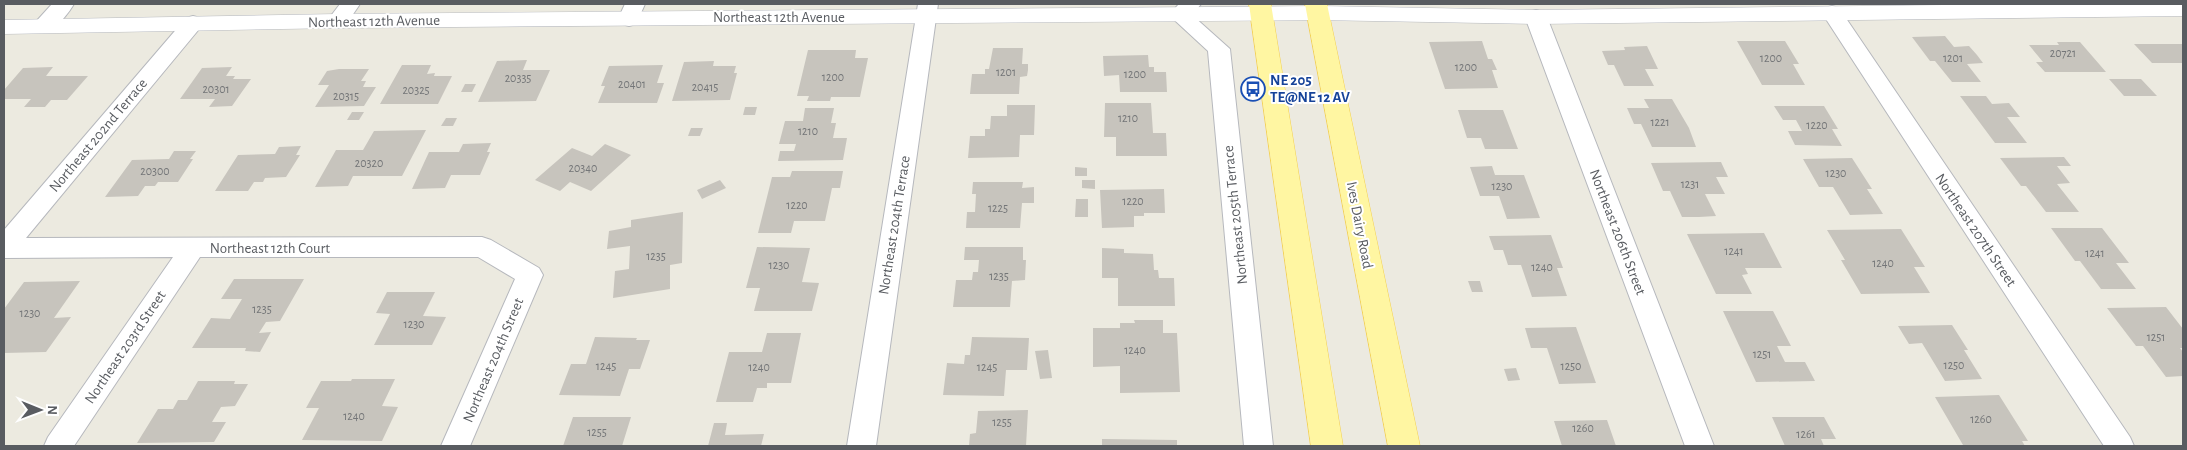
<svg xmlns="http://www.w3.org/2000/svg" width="2187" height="450" font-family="'Alegreya Sans',sans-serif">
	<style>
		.building { fill: #c7c4bd }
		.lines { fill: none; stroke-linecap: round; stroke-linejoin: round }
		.street-casing { stroke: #b6b8bd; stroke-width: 2 }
		.secondary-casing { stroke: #b6b9bf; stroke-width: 1 }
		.primary-casing { stroke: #f4d051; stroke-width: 1 }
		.street { fill: #fff; fill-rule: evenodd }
		.secondary { fill: #fff; fill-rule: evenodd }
		.primary { fill: #fff6a2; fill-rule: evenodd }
		.labels { text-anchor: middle; stroke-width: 4; stroke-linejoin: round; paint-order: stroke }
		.number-label { font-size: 12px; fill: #747678 }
		.street-label { font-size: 15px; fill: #595c61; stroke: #fff }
		.transit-label { font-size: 15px; font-weight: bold; fill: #164399; stroke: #fff; text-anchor: start }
	</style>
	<rect width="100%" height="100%" fill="#eceae0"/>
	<path class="building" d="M1945,36L1954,47L1969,46L1977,55L1983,63L1967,64L1981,82H1952L1935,61H1930L1912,37Z
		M1482,41L1488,59H1492L1497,70H1492L1498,88L1445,89L1429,42Z
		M1737,41H1785L1799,64H1793L1805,85H1762Z
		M2057,42H2080L2106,72H2045L2036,62H2043L2029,45H2059Z
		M2134,44H2183V63H2152Z
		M1647,46L1658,69H1645L1654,86H1624L1614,65H1608L1602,51L1625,50L1624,47Z
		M993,48H1023L1022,64H1028V70L1027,76L1020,77L1019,94H970L972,74H985V69H989Z
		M808,50H856L855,58H868L860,97H831L830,101H807L809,96H797Z
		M1148,55L1149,67H1154V72H1166L1167,92H1120L1119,75L1104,76L1103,56Z
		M527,60L523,70H550L536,101L478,102L497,61Z
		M714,61L713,66H736L734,73H737L730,100L672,101L684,62Z
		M402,65H431L427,74L435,73L434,76H452L438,104H380Z
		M663,65L657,83H664L657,103H598L605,86H601L609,66Z
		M53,67L46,76H88L67,100H51L45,107H24L31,99H4V90L23,68Z
		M232,67L226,76H235L233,79H251L232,106L209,107L215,99H180L202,68Z
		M339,69H369L361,81H366L363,87H376L364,106L315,107L329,85H318L327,71Z
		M2109,79H2141L2157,96H2124Z
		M465,84H476L472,92H461Z
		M1960,96H1986L1992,104L2009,103L2020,117H2007L2027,143H1995Z
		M1644,99H1672L1689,128L1696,147H1652L1641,124H1634L1627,108H1649Z
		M1105,103H1151L1153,133H1166L1167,156H1116V137H1104Z
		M1007,105H1035L1034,135H1020L1019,157L968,158L970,136H985V129H990L991,116H1007Z
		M1774,106H1824L1838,129H1832L1842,146L1795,145L1788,131H1802L1796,120H1783Z
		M745,107H757L755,115H743Z
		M805,108H834L831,123H836L833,138H847L843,160L778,161L780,151H794L796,144H779L785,121H803Z
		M1458,110H1503L1518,149H1485L1481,138H1467Z
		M352,112H364L359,120H347Z
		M446,118H457L453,126H441Z
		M691,128H703L700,136H688Z
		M426,130L402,176H353L348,186L315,187L336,150H363L374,131Z
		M491,143L487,152H490L480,175H451L445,188L412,189L429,152H459L463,144Z
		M605,144L631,155L591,191L570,182L560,191L535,180L572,148L592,156Z
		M301,146L296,155H300L286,177L265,178L263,182H254L248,191H215L238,155L275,154L279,147Z
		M174,151H196L190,159H193L178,182H158L155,186H145L138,196L105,197L132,160L169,159Z
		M2064,157L2071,166H2057L2070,183L2057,184L2079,212H2046L2026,186H2021L2000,158Z
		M1852,158L1872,189H1867L1883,214L1850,215L1833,187H1819L1803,159Z
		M1721,162L1728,177H1716L1725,194H1705L1716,216L1699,217H1682L1670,191H1663L1651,163Z
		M1492,166L1495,175H1524L1540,218L1507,219L1499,196H1480L1470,167Z
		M1075,167L1087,168V176H1075Z
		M792,171H843L840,188H832L825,221H794L791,233H758L772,177H790Z
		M720,180L726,188L702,199L697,190Z
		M1082,180H1095V189L1082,188Z
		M973,182H1023L1022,188L1034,187V203H1022L1020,228H966L967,212H975L976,194H972Z
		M1164,189L1165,213H1144V216H1134V227L1102,228L1100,190Z
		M1076,199H1088V217H1075Z
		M683,212L682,263L670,265V289L613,298L615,271L629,269L630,246L607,249L609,231L631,227V220Z
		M2051,228H2102L2129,263H2116L2136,289H2101L2080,261H2075Z
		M1901,229L1925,267H1914L1930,293L1861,294L1841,260H1845L1827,230Z
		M1764,233L1782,268H1745L1748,274L1742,275L1752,294H1716L1687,234Z
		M1551,235L1563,268H1557L1567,296L1532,297L1521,265H1508L1503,250H1494L1489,236Z
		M757,247L810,248L802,282L819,283L812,311H754L760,288H746Z
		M965,247H1023V260H1026L1025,280L1012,281L1010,307H953L956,280H972L973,272H978L979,260H964Z
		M1102,248L1124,249V253L1153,254L1154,270H1158L1159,278H1174L1175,306H1118V278H1102Z
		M234,279H304L280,321L266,322L259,333L271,332L260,352L245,351L246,348H192L211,318L230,319L242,299H221Z
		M80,281L54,318L71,317L46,352L4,353V309L24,282Z
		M1468,281H1480L1483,292H1472Z
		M387,292H435L423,316L446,317L432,345H374L390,314L376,313Z
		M2166,307L2183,329V348H2180L2183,352V376L2166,377L2143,346H2136L2107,308Z
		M1723,311H1773L1791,346H1777L1785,362H1805L1815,381L1756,382Z
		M1134,320H1163V333H1177L1180,392L1120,393V366L1093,367V328H1120V323H1135Z
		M1952,325L1968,350H1964L1982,379L1945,381L1922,343L1909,344L1898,326Z
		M1576,327L1596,383L1559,384L1547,348H1531L1525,328Z
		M767,333H801L791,383H767V388H757L753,402H716L729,352H762Z
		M595,337L637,338L636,340H650L640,369H629L620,396L559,395L571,364H586Z
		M972,337L1029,338L1027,370H1006L1004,396L943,395L947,363L964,364L965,355H970Z
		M1048,350L1052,378L1040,379L1035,351Z
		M1516,368L1520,380L1508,381L1504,369Z
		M352,379H395L382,406L398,407L382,441L302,440L319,408H306L321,381H351Z
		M198,381H235L234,384H248L235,406L221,407L212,422H226L214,442L137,443L158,409H173L178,400H187Z
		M1999,395L2028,441H2022L2025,446L1963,445L1935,397Z
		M1028,410L1026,446H969L970,434L976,433L978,411Z
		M573,417H631L622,446H563Z
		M1772,417H1824L1836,439H1821L1824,446H1785Z
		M1607,420L1616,446H1562L1554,421Z
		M714,423H727L725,435L764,434L761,446H708Z
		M1102,439L1177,440V446H1102Z"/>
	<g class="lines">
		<g class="street-casing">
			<path id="street" d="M52,4H74C66,17 52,35 35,31L32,26Z
				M340,4H360L345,26L338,28L331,26L327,21Z
				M625,4H645L636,24L629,26L622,24L618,19Z
				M918,4H938L876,446H847Z
				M1179,4H1201L1192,15L1230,49L1273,446H1244L1208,51L1169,15Z
				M1832,6L1839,8L2130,437L2134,446H2104L1822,13L1825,8Z
				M1536,10L1543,12L1547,17L1714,446H1685L1525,17L1529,12Z
				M193,16L200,18L204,23L200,28L26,238L482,237L491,240L539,268L543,275L470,446H441L515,279L478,257H200L74,446H44L48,437L173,257L4,258V230L186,18Z"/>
		</g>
		<g class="secondary-casing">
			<path id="secondary" d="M2027,4H2183V16L1536,24L1318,20L338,28L4,34V20L338,14L1318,6L1536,10Z"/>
		</g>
		<g class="primary-casing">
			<path id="primary" d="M1249,4H1271L1343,446H1311Z
				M1305,4H1327L1420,446H1388Z"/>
		</g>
		<use href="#street" class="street"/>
		<use href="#secondary" class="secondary"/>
		<use href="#primary" class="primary"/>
	</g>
	<defs>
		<g id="bus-ring" transform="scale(1.25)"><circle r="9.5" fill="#fff" stroke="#1a4fb4" stroke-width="1.5"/><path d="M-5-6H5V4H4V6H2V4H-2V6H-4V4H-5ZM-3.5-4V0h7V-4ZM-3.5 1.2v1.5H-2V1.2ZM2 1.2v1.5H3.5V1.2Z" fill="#1a4fb4"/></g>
	</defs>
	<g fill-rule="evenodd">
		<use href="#bus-ring" x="1253" y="89"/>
	</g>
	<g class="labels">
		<g class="number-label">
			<text x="2063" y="57">20721</text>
			<text x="1771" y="62">1200</text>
			<text x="1953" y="62">1201</text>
			<text x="1466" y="71">1200</text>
			<text x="1006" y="76">1201</text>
			<text x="1135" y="78">1200</text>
			<text x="833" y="81">1200</text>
			<text x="518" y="82">20335</text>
			<text x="632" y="88">20401</text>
			<text x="705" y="91">20415</text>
			<text x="216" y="93">20301</text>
			<text x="416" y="94">20325</text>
			<text x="346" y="100">20315</text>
			<text x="1128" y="122">1210</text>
			<text x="1660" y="126">1221</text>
			<text x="1817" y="129">1220</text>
			<text x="808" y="135">1210</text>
			<text x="369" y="167">20320</text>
			<text x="583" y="172">20340</text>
			<text x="155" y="175">20300</text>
			<text x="1836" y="177">1230</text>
			<text x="1690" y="188">1231</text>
			<text x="1502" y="190">1230</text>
			<text x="1133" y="205">1220</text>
			<text x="797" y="209">1220</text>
			<text x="998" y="212">1225</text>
			<text x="1734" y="255">1241</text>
			<text x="2095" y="257">1241</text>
			<text x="656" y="260">1235</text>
			<text x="1883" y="267">1240</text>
			<text x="779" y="269">1230</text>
			<text x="1542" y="271">1240</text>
			<text x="999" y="280">1235</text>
			<text x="262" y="313">1235</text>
			<text x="30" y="317">1230</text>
			<text x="414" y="328">1230</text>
			<text x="2156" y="341">1251</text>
			<text x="1135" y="354">1240</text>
			<text x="1762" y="358">1251</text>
			<text x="1954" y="369">1250</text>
			<text x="606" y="370">1245</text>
			<text x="1571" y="370">1250</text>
			<text x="759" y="371">1240</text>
			<text x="987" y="371">1245</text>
			<text x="354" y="420">1240</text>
			<text x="1981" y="423">1260</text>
			<text x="1002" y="426">1255</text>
			<text x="1583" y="432">1260</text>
			<text x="597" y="436">1255</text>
			<text x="1806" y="438">1261</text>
		</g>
		<g class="street-label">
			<text x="779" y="22">Northeast 12th Avenue</text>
			<text transform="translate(374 21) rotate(-1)" y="5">Northeast 12th Avenue</text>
			<text transform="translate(98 135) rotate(-50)" y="5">Northeast 202nd Terrace</text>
			<text transform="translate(1235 215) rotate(-96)" y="5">Northeast 205th Terrace</text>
			<text transform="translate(894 225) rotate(-81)" y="5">Northeast 204th Terrace</text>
			<text transform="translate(1360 225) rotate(79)" y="5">Ives Dairy Road</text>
			<text transform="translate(1976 230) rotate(56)" y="5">Northeast 207th Street</text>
			<text transform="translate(1618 232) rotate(69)" y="5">Northeast 206th Street</text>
			<text x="270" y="253">Northeast 12th Court</text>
			<text transform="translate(125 347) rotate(-56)" y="5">Northeast 203rd Street</text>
			<text transform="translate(493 360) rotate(-67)" y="5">Northeast 204th Street</text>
		</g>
		<g class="transit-label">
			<text x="1270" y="85">NE 205<tspan x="1270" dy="17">TE@NE 12 AV</tspan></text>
		</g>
	</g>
	<rect width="2187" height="450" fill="none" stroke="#595c61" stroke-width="10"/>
	<g transform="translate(40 410) rotate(91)" stroke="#ffffff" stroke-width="4" paint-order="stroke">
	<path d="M0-4L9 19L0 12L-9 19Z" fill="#595c61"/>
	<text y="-8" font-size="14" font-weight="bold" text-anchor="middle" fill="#595c61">N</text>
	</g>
</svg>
